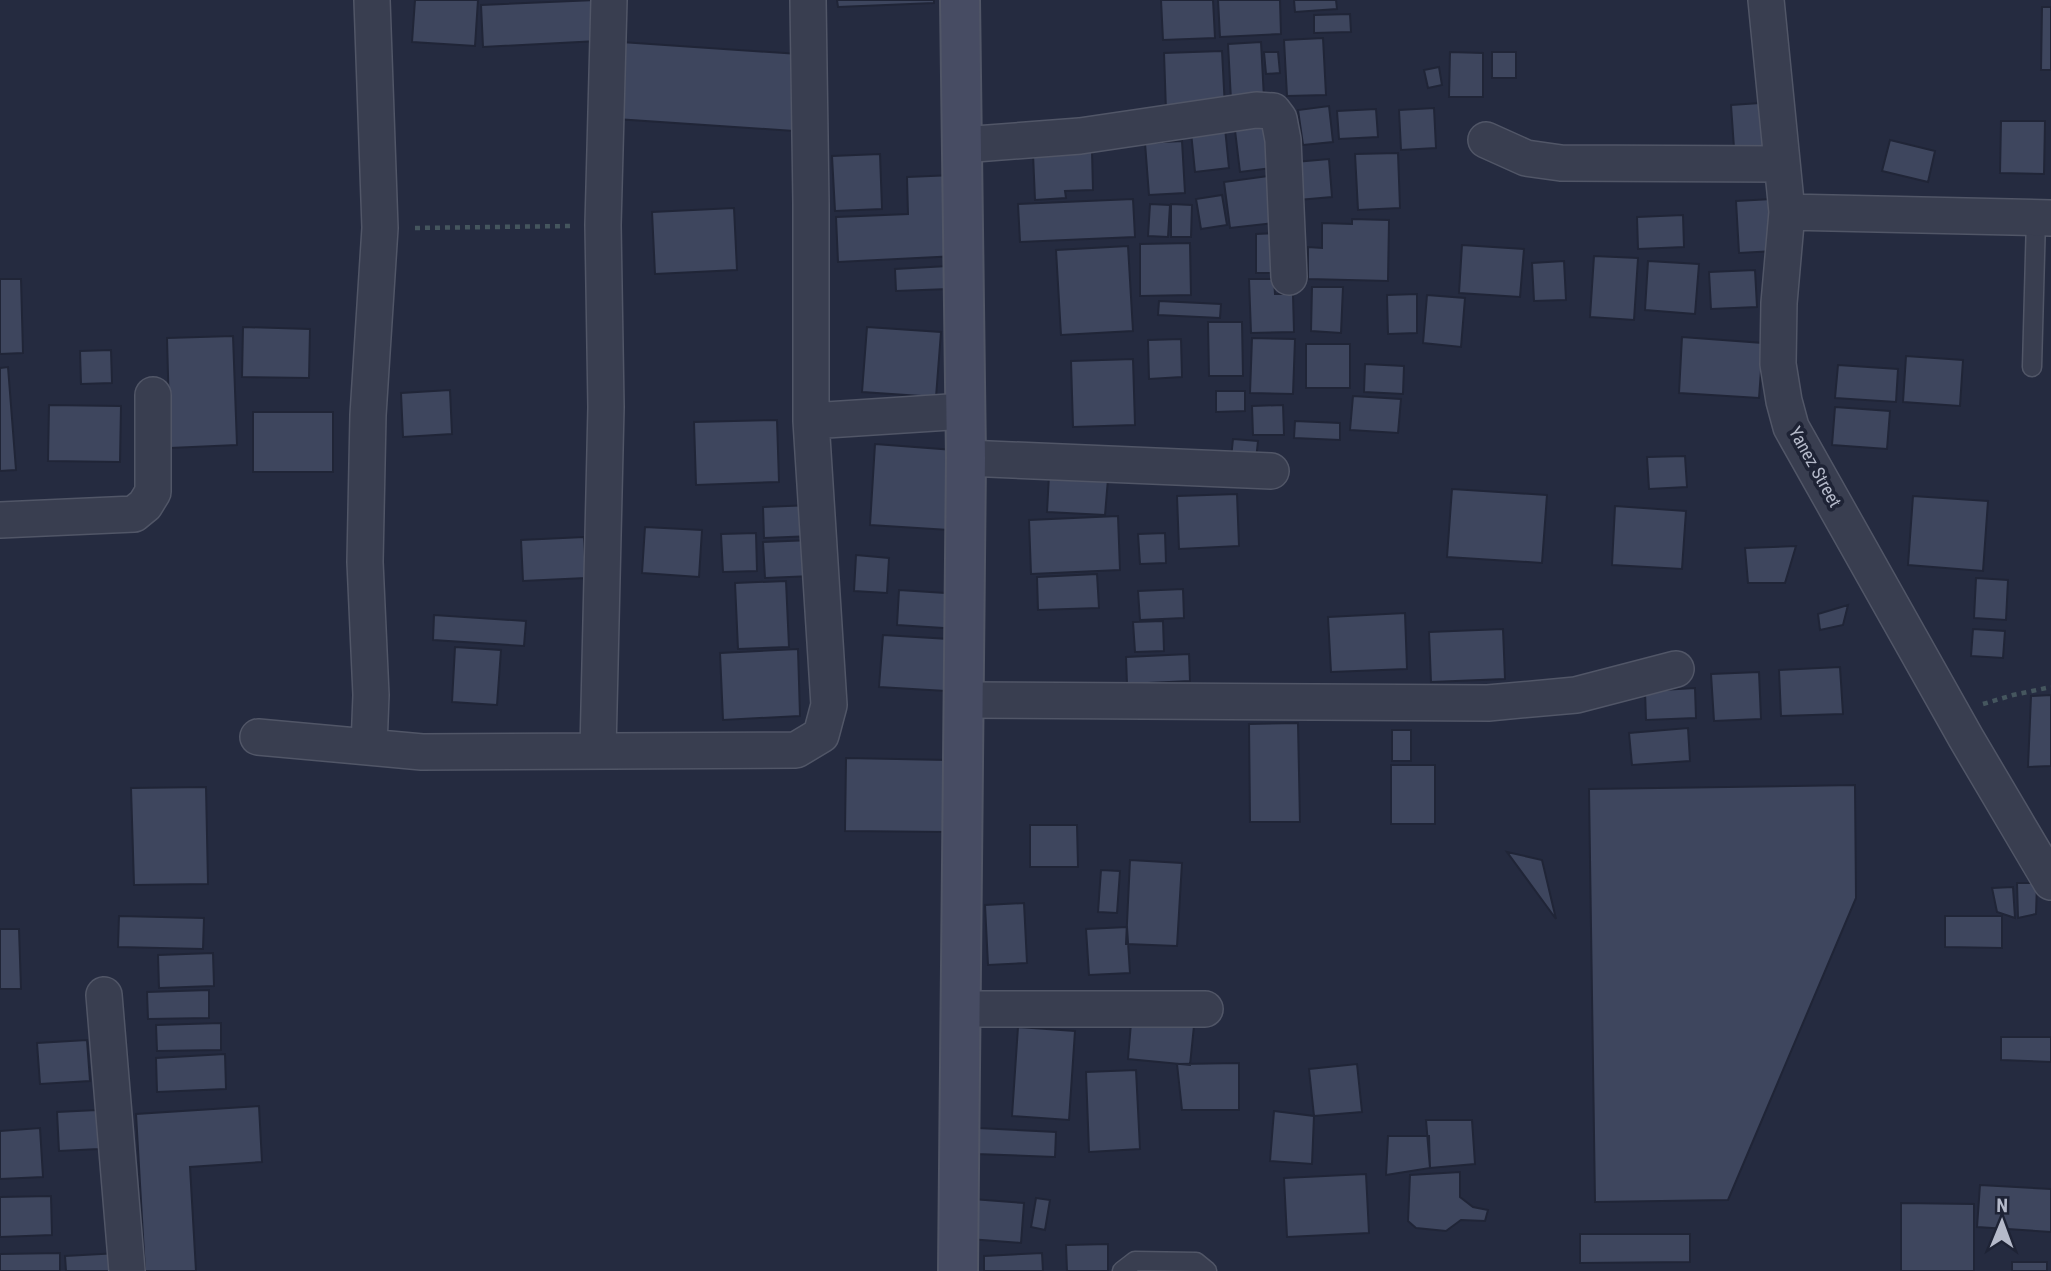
<svg xmlns="http://www.w3.org/2000/svg" width="2051" height="1271" font-family="'Roboto Condensed',sans-serif">
	<style>
		.building { fill: #3e465e; stroke: #202537; stroke-width: 2 }
		.lines { fill: none; stroke-linecap: round; stroke-linejoin: round }
		.lane-casing { stroke: #515667; stroke-width: 21 }
		.street-casing { stroke: #515667; stroke-width: 38 }
		.secondary-casing { stroke: #515667; stroke-width: 42 }
		.path { stroke: #45565e; stroke-width: 4.5; stroke-dasharray: 5 5; stroke-linecap: butt }
		.lane { stroke: #393e50; stroke-width: 18 }
		.street { stroke: #393e50; stroke-width: 35 }
		.secondary { stroke: #474c63; stroke-width: 38 }
		.labels { text-anchor: middle; stroke-width: 7; stroke-linejoin: round; paint-order: stroke }
		.street-label { font-size: 18px; fill: #b5baca; stroke: #1e2335 }
	</style>
	<rect width="100%" height="100%" fill="#252b40"/>
	<path class="building" d="M415,0H478L475,46L412,42Z
		M596,0L598,41L483,47L481,5Z
		M837,0H934V3L838,7Z
		M1161,0H1213L1215,38L1163,40Z
		M1218,0H1280L1281,34L1220,37Z
		M1294,0H1336L1337,9L1295,12Z
		M2042,7H2051V70H2041Z
		M1350,14L1351,32L1314,33V15Z
		M1323,38L1326,95L1287,96L1284,40Z
		M621,42L799,54L794,131L616,119Z
		M1261,42L1264,98L1231,100L1228,44Z
		M1222,51L1225,108L1166,111L1164,53Z
		M1264,52H1278L1280,73L1266,74Z
		M1450,52L1483,53V97H1449Z
		M1492,52H1516V78H1492Z
		M1439,67L1442,85L1428,88L1424,70Z
		M1760,103L1763,146L1734,148L1731,105Z
		M1329,106L1333,142L1303,145L1298,110Z
		M1434,108L1436,148L1401,150L1399,110Z
		M1376,109L1378,137L1339,139L1337,111Z
		M1267,119L1272,168L1240,172L1234,122Z
		M2001,121H2045L2044,174L2000,173Z
		M1225,128L1229,168L1195,172L1191,132Z
		M1890,140L1935,151L1928,182L1882,171Z
		M1182,141L1185,193L1149,195L1145,143Z
		M1092,151L1093,190L1065,191L1066,198L1035,200L1033,154Z
		M1398,153L1400,208L1358,210L1355,154Z
		M880,154L882,209L835,211L832,156Z
		M1329,159L1332,197L1298,200L1295,162Z
		M954,175L957,256L838,262L836,217L908,214L907,177Z
		M1276,175L1282,222L1230,228L1224,182Z
		M1222,195L1227,225L1201,229L1196,199Z
		M1133,199L1135,237L1020,242L1018,204Z
		M1772,199L1775,251L1739,253L1736,201Z
		M1150,204L1170,205L1168,237L1148,236Z
		M1171,204L1192,205L1191,237H1171Z
		M734,208L737,270L655,274L652,212Z
		M1683,215L1684,247L1638,249L1637,217Z
		M1352,219L1389,220L1388,281L1308,279V247L1322,248V223L1352,224Z
		M1280,233L1281,273H1256V234Z
		M1190,243L1191,295L1140,296V244Z
		M1462,245L1524,249L1520,297L1459,293Z
		M1128,246L1133,331L1061,335L1056,250Z
		M1594,256L1638,258L1634,320L1590,317Z
		M1564,261L1566,300L1534,301L1532,263Z
		M1648,261L1699,264L1695,314L1645,310Z
		M948,266L949,289L896,291L895,269Z
		M1755,270L1757,307L1711,309L1709,272Z
		M0,279H21L23,353L0,354Z
		M1249,279H1274L1275,294H1293L1294,332L1251,333Z
		M1312,287H1343L1341,333L1311,331Z
		M1417,294V333L1388,334L1387,295Z
		M1427,295L1465,298L1461,347L1423,343Z
		M1159,301L1221,304L1220,318L1158,315Z
		M1208,322H1242L1243,376H1209Z
		M243,327L310,329L309,378L242,377Z
		M867,327L941,332L936,397L862,392Z
		M233,336L237,445L170,448L167,338Z
		M1682,337L1763,343L1759,398L1679,393Z
		M1252,338L1295,339L1293,394L1250,393Z
		M1181,339L1182,377L1149,379L1148,340Z
		M1306,344H1350V388H1306Z
		M111,350L112,383L81,384L80,351Z
		M1906,356L1963,360L1960,406L1903,402Z
		M1133,359L1135,425L1073,427L1071,361Z
		M1365,364L1404,366L1403,394L1364,392Z
		M1838,365L1898,369L1896,402L1835,398Z
		M8,367L16,470L0,471V368Z
		M450,390L452,434L403,437L401,393Z
		M1216,391H1245V411L1216,412Z
		M1353,396L1401,399L1398,433L1350,430Z
		M49,405L121,406L120,462L48,461Z
		M1283,405L1284,435H1253L1252,406Z
		M1835,407L1890,411L1887,449L1832,445Z
		M253,412H333V472H253Z
		M777,420L779,482L696,485L694,422Z
		M1295,421L1340,423V440L1294,438Z
		M1233,439L1258,441L1256,460L1231,458Z
		M875,444L954,450L949,530L870,525Z
		M1685,456L1687,487L1649,489L1647,457Z
		M1049,475L1108,479L1105,515L1047,512Z
		M1452,489L1547,495L1542,563L1447,557Z
		M1237,494L1239,546L1179,549L1177,496Z
		M1913,496L1988,501L1983,571L1908,565Z
		M812,505L813,536L764,538L763,507Z
		M1615,506L1686,511L1682,569L1612,565Z
		M1118,516L1120,570L1031,574L1029,520Z
		M645,527L702,530L699,577L642,573Z
		M756,533L757,571L723,572L721,534Z
		M1165,533L1166,563L1140,564L1138,534Z
		M584,537L586,578L523,581L521,540Z
		M812,540L813,576L765,578L763,542Z
		M1796,546L1785,583H1748L1745,548Z
		M856,555L889,558L887,593L854,591Z
		M1097,574L1099,608L1038,610L1037,577Z
		M1976,578L2008,580L2006,620L1974,618Z
		M786,581L789,647L738,649L735,583Z
		M1183,589L1184,618L1140,620L1138,591Z
		M899,590L961,594L959,629L897,625Z
		M1848,605L1843,625L1820,630L1818,614Z
		M1405,613L1407,669L1331,672L1328,617Z
		M434,615L526,621L524,646L433,640Z
		M1163,621L1164,651L1135,652L1133,622Z
		M1503,629L1505,679L1431,682L1429,632Z
		M1973,629L2005,631L2003,658L1971,656Z
		M883,635L949,639L946,691L879,687Z
		M455,647L501,650L497,705L452,702Z
		M798,649L800,716L723,720L720,653Z
		M1189,654L1190,681L1127,684L1126,657Z
		M1840,667L1843,714L1781,716L1779,670Z
		M1759,672L1761,719L1714,721L1711,674Z
		M1695,688L1696,718L1646,720L1645,691Z
		M2051,695V766L2028,767L2031,696Z
		M1298,723L1300,822H1250L1249,724Z
		M1688,728L1690,761L1632,765L1629,733Z
		M1392,730H1411V761H1392Z
		M846,758L948,760L947,832L845,831Z
		M1391,765H1435V824H1391Z
		M1855,785L1856,898L1728,1200L1595,1202L1589,789Z
		M206,787L208,884L134,885L131,788Z
		M1030,825H1077L1078,867H1030Z
		M1507,852L1542,860L1556,919Z
		M1130,860L1182,863L1177,946L1126,944Z
		M1101,870L1120,871L1117,913L1098,912Z
		M2017,883H2037L2036,914L2018,918Z
		M2013,887L2015,918L1997,912L1992,888Z
		M1024,903L1027,963L988,965L985,905Z
		M119,916L204,918L203,949L118,947Z
		M1945,916H2002V948L1945,947Z
		M1127,927L1130,973L1089,975L1086,929Z
		M0,929H19L21,989H0Z
		M213,953L214,986L159,988L158,955Z
		M209,990V1018L148,1019L147,992Z
		M1132,1011L1195,1016L1190,1065L1128,1059Z
		M221,1023V1050L157,1051L156,1025Z
		M1018,1027L1075,1031L1069,1120L1012,1116Z
		M2001,1037H2051V1062L2001,1060Z
		M87,1040L90,1081L40,1084L37,1043Z
		M225,1054L226,1089L157,1092L156,1058Z
		M1239,1063V1110H1182L1177,1064Z
		M1357,1064L1362,1112L1314,1116L1309,1069Z
		M1136,1070L1140,1149L1089,1152L1086,1072Z
		M259,1106L262,1162L190,1167L196,1271H145L136,1114Z
		M97,1110L99,1149L59,1151L57,1112Z
		M1274,1111L1314,1116L1312,1164L1270,1161Z
		M1426,1120H1472L1475,1164L1430,1168Z
		M40,1128L43,1177L0,1179V1131Z
		M977,1128L1056,1132L1055,1157L976,1154Z
		M1388,1136H1429L1430,1168L1386,1175Z
		M1460,1172V1197L1473,1207L1488,1210L1485,1221L1461,1220L1446,1231L1416,1228L1408,1221L1410,1175Z
		M1366,1174L1369,1233L1287,1237L1284,1178Z
		M1980,1185L2051,1189V1232L1977,1227Z
		M51,1196L52,1235L0,1237V1197Z
		M1036,1198L1050,1200L1045,1230L1031,1227Z
		M972,1199L1024,1203L1021,1243L969,1239Z
		M1901,1203L1974,1204V1271H1901Z
		M1580,1234H1690V1262L1580,1263Z
		M1108,1244V1271H1067L1066,1245Z
		M60,1253V1271H0V1254Z
		M119,1253L120,1271H66L65,1256Z
		M1042,1253L1043,1271H984V1256Z
		M2012,1262H2047V1271H2012Z"/>
	<g class="lines">
		<g class="lane-casing">
			<path id="lane" d="M2032,367L2036,218
				M1122,1271L1135,1261L1196,1262L1207,1271"/>
		</g>
		<g class="street-casing">
			<path id="street" d="M1766,0L1787,212L1779,303L1778,364L1784,401L1791,427L1966,738L2051,882
				M1486,140L1526,158L1561,163L1782,164
				M962,145L1080,136L1256,110L1273,111L1279,119L1283,140L1289,277
				M1787,212L2051,218
				M811,421L965,411
				M966,458L1271,471
				M0,520L134,514L145,505L153,492V395
				M964,700L1488,703L1576,695L1676,669
				M258,737L422,752L796,750L821,735L829,705L811,421V204L808,0
				M369,747L371,695L365,562L368,415L380,228L372,0
				M598,750L606,407L603,225L609,0
				M104,995L127,1271
				M961,1009H1205"/>
		</g>
		<g class="secondary-casing">
			<path id="secondary" d="M958,1271L966,458L960,0"/>
		</g>
		<path class="path" d="M415,228L571,226
			M1983,704L2013,695L2051,687"/>
		<use href="#lane" class="lane"/>
		<use href="#street" class="street"/>
		<use href="#secondary" class="secondary"/>
	</g>
	<g class="labels">
		<g class="street-label">
			<text transform="translate(1815 467) rotate(61)" y="6">Yanez Street</text>
		</g>
	</g>
	<g transform="translate(2002 1222) rotate(1)" stroke="#1e2335" stroke-width="5" paint-order="stroke">
	<path d="M0-5L12 26L0 18L-12 26Z" fill="#b5baca"/>
	<text y="-10" font-size="19" font-weight="bold" text-anchor="middle" fill="#b5baca">N</text>
	</g>
</svg>
